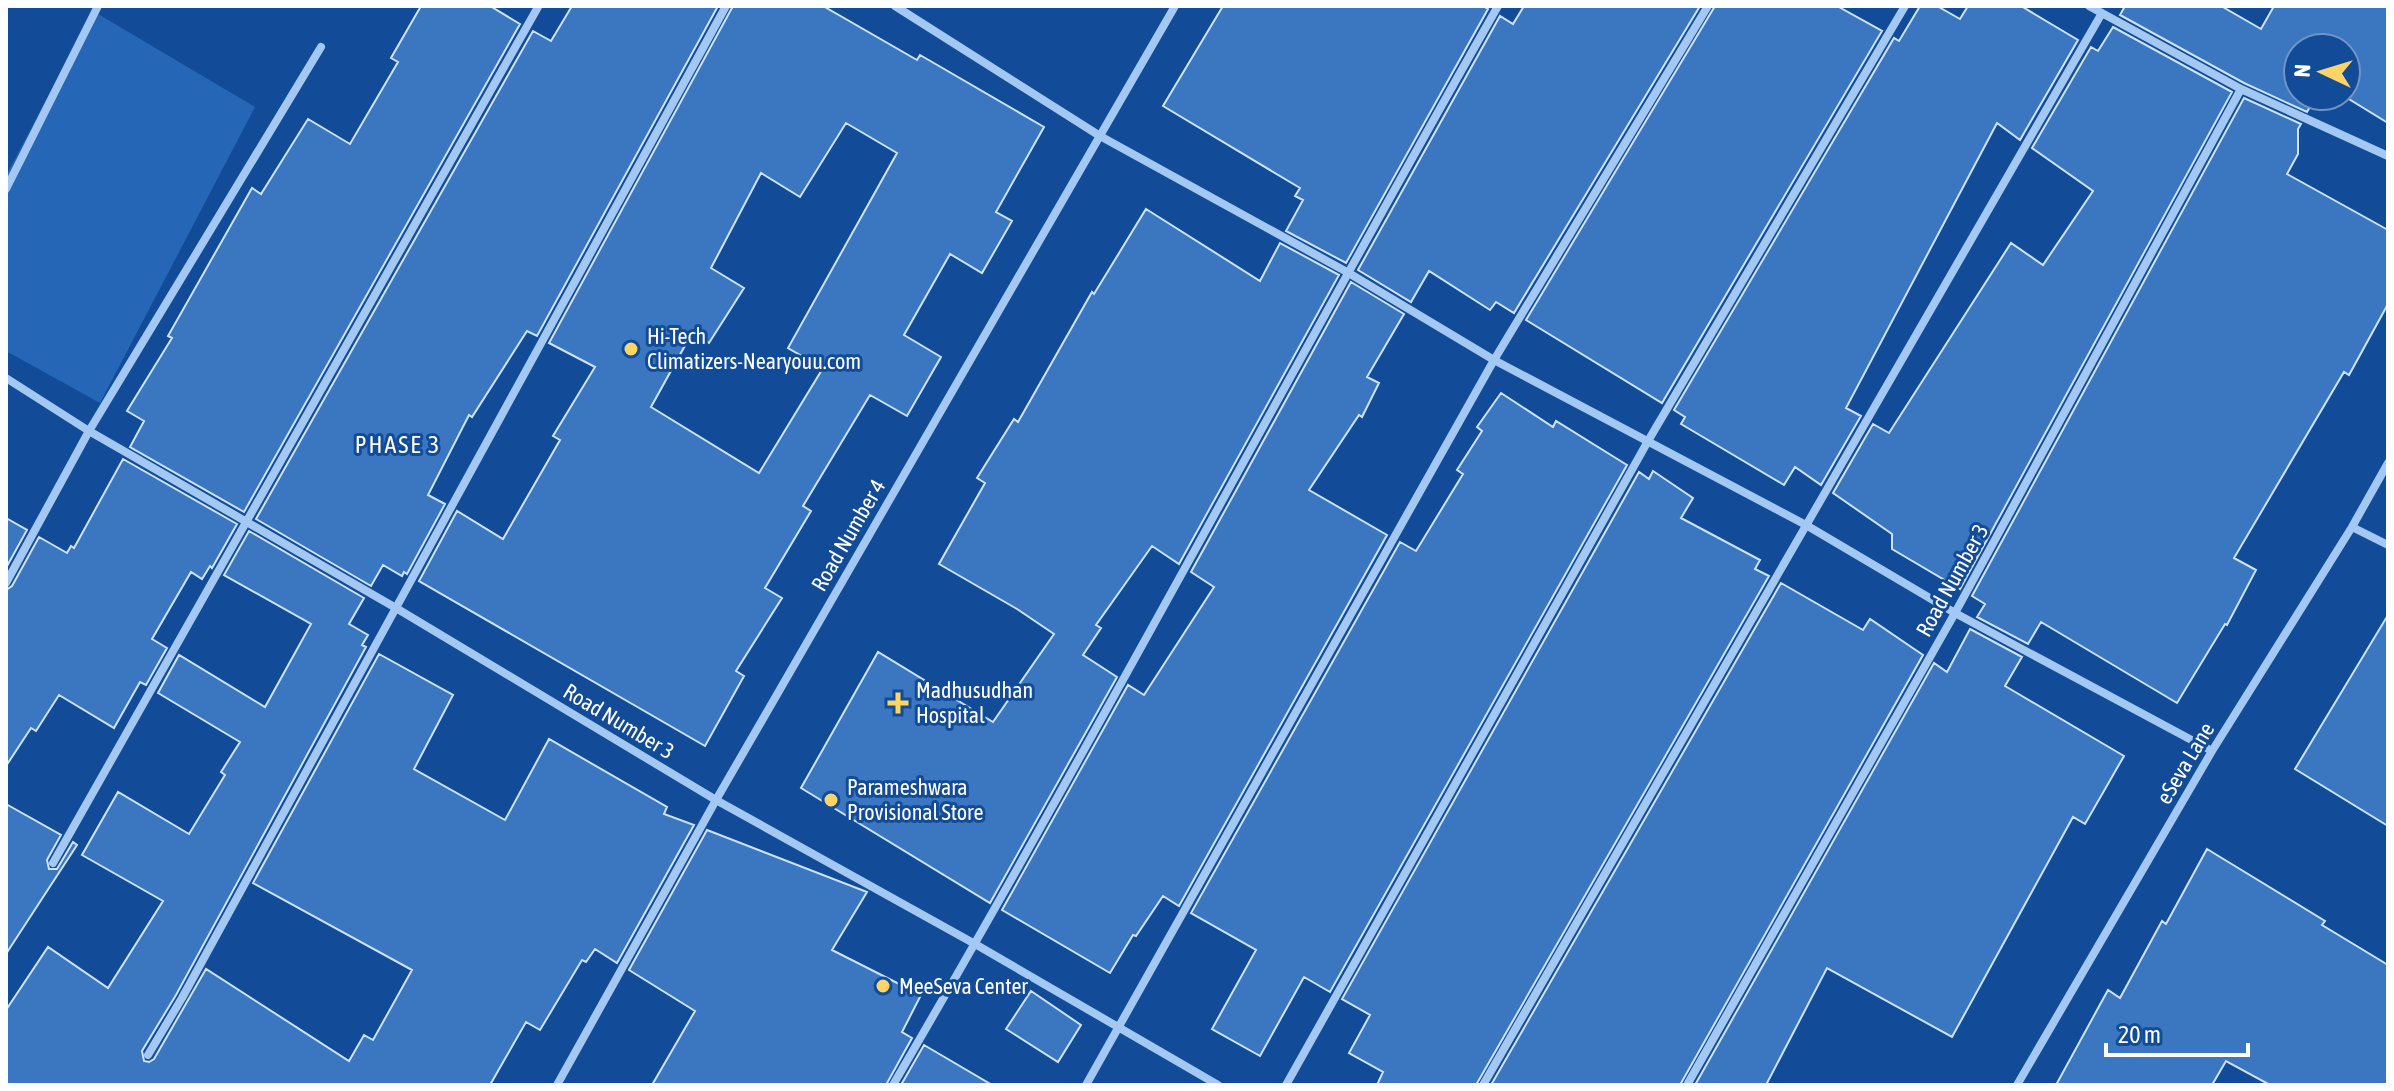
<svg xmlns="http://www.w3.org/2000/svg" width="2394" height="1091" font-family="'Asap Condensed',sans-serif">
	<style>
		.green { fill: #2566b7 }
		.building { fill: #3b76c1; stroke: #cce2fd; stroke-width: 2; fill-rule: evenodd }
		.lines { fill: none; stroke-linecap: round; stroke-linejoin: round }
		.street { stroke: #a4c8f4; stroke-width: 8 }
		.poi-dot { fill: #ffd467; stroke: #124c99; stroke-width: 3 }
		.labels { text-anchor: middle; stroke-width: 6; stroke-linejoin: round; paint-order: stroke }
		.poi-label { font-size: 22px; fill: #fff; stroke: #124c99; text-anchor: start }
		.street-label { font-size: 22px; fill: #fff; stroke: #124c99 }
		.neighbourhood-label { font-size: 24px; letter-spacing: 2px; fill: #fff; stroke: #124c99 }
	</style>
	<rect width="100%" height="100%" fill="#124c99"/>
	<path class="green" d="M93,11L255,107L100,403L6,351V176Z"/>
	<path class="building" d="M421,6H490L520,24L244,512L130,447L144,421L127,411L172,338L168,336L252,188L261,194L308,119L350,144L398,62L391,58Z
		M572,6H718L537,336L527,331L472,417L469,415L428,495L445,504L407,574L404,572L402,576L383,565L371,586L256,519L533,31L551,41Z
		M733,6H823L917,60L920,55L1044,127L996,212L1012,221L982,273L950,254L904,335L941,357L907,416L870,395L803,506L811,511L765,588L782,598L736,671L744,676L705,746L419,581L457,511L503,539L560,440L553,436L595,367L549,343ZM846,123L897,153L788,348L823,368L759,473L651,407L692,333L709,343L744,288L711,268L761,173L800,197Z
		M1223,6H1483L1488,9L1346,263L1286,231L1303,200L1295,196L1300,188L1163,106Z
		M1524,6H1700L1514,313L1496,302L1490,310L1429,271L1411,302L1358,270L1500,16L1513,24Z
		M1715,6H1837L1882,31L1662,403L1526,320Z
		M1920,6H1937L1960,19L1968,6H2021L2078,40L2020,140L1997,123L1846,408L1861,416L1821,485L1795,467L1784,485L1681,424L1685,417L1674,410L1894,38L1899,41Z
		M2125,6H2221L2261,29L2274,6H2388V123L2344,96H2346V48H2298V96H2316L2307,112L2244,83L2120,15Z
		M2113,27L2232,92L1960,589L1892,549V534L1833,493L1873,424L1889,433L2011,243L2043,265L2093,191L2032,148L2091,47L2098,51Z
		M2244,98L2301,124L2298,129V154L2287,174L2388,230V304L2349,375L2344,372L2234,558L2256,570L2227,625L2225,624L2177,703L2041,622L2028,644L1977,617L1985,604L1972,596Z
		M1146,209L1260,281L1280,243L1339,275L1179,564L1152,546L1096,625L1101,628L1083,655L1117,677L990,903L801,788L878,652L993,722L1054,634L1017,609L939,564L985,483L977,478L1014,419L1018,422L1092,292L1094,294Z
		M1351,282L1404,314L1367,377L1379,383L1362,417L1359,415L1309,490L1387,535L1179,906L1163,896L1136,936L1133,935L1110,973L1002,910L1128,685L1144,695L1214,587L1191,572Z
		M1501,393L1553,427L1556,421L1627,465L1330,992L1304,977L1260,1056L1212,1029L1256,950L1191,913L1400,542L1416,551L1463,474L1457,470L1482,431L1477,427Z
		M123,459L237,524L212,568L210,566L202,579L191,572L152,639L167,648L146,685L140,682L114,728L59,695L36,731L31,728L6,766V590L12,586L39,537L67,553L71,546L74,548Z
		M1653,471L1693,498L1681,518L1760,560L1755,569L1769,576L1476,1085H1377L1383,1072L1349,1053L1370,1015L1342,999L1639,472L1649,479Z
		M6,518L27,530L6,568Z
		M249,531L364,598L349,624L368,635L362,645L366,647L176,995L142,1051L144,1061L149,1062L154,1059L206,969L349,1061L364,1035L373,1040L412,970L253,883L379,654L453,695L414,769L505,820L549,739L667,807L664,814L694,825L617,963L595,949L586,962L582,960L540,1030L526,1022L490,1085H6V1010L48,947L108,988L163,901L82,855L118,792L189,834L225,775L221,772L240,742L158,693L179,655L265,707L311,624L224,575Z
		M1781,583L1863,630L1870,619L1923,655L1680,1085H1491Z
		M2388,615V826L2295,769Z
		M1970,629L2022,657L2005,686L2124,756L2085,824L2073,817L1952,1037L1827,968L1766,1085H1695L1934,663L1947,672Z
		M6,804L61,835L47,860L49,869H57L73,842L77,845L6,954Z
		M707,830L867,892L832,950L921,995L902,1032L912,1038L886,1085H652L695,1011L629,970Z
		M2207,849L2325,921L2322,925L2388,965V1085H2270L2226,1061L2212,1085H2056L2108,990L2120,998L2162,921L2166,924Z
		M1031,991L1081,1025L1058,1062L1006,1029Z
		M924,1045L992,1085H901Z"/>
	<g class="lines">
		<path class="street" d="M895,6L1100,136L1347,272L1494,360L1806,525L1955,613L2212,751
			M2089,6L2241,89L2388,156
			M6,189L98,6
			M6,378L89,431L396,608L716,800L975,944L1218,1085
			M2352,527L2388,545
			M6,583L89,431L321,47
			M53,863L538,7
			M148,1055L182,998L726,6
			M557,1085L716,800L1175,6
			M893,1085C1101,729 1294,364 1498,6
			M1086,1085L1494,360L1708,6
			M1286,1085L1648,441L1905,6
			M1483,1085L2102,13
			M1687,1085L1955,613L2241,89
			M2017,1085L2212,751L2352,527L2388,463"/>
	</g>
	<g class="poi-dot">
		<circle cx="631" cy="349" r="8"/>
		<path d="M894 691h8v8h8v8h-8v8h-8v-8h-8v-8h8z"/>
		<circle cx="831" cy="800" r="8"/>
		<circle cx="883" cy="986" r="8"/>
	</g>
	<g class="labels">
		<g class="poi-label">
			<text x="647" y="344">Hi-Tech<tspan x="647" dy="25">Climatizers-Nearyouu.com</tspan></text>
			<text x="916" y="698">Madhusudhan<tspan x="916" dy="25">Hospital</tspan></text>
			<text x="847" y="795">Parameshwara<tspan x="847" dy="25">Provisional Store</tspan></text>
			<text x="899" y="994">MeeSeva Center</text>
		</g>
		<g class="street-label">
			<text transform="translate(848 535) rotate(-60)" y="8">Road Number 4</text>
			<text transform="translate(1952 580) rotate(-61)" y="8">Road Number 3</text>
			<text transform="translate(619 721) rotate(31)" y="8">Road Number 3</text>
			<text transform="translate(2185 763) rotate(-59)" y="8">eSeva Lane</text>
		</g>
		<g class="neighbourhood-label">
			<text x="398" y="453">PHASE 3</text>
		</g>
	</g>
	<rect width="2394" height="1091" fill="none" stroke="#ffffff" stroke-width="16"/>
	<g transform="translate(2322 72) rotate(274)"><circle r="38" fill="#124c99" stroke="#7194c2" stroke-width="2"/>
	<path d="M0-6L14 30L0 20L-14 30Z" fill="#ffd467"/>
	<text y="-12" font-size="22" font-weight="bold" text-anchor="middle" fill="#ffffff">N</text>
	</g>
	<path d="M2106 1043v12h142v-12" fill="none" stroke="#ffffff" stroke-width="4"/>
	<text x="2118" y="1043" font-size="24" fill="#ffffff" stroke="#124c99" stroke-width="6" paint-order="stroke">20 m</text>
</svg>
